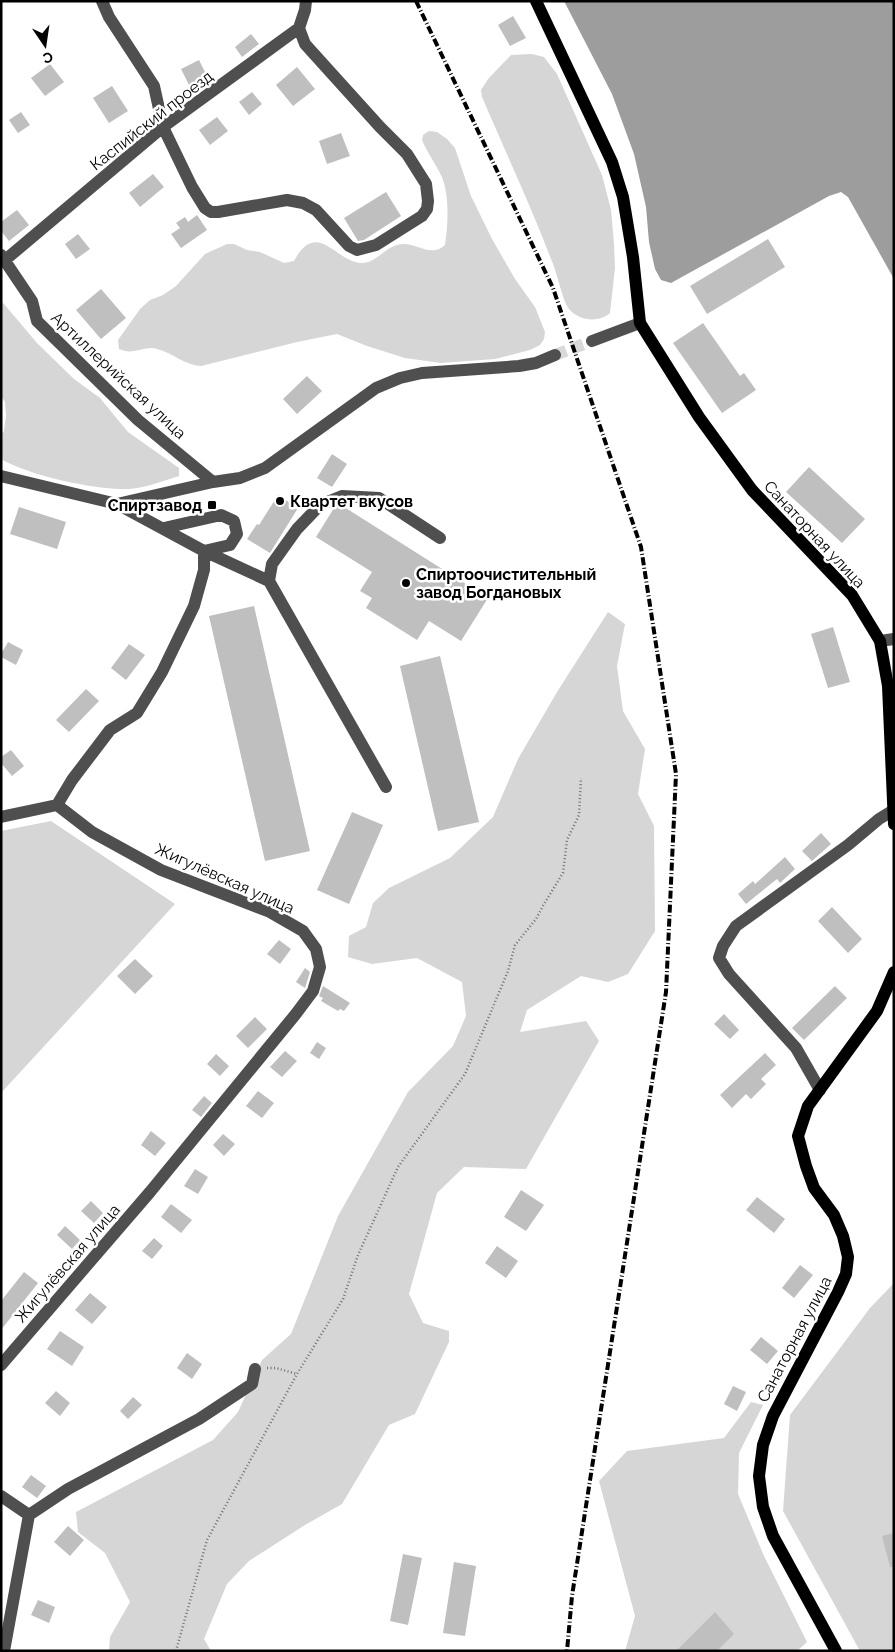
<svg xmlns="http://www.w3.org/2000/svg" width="895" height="1652" font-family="Raleway,sans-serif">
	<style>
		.green { fill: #d6d6d6 }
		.water { fill: #9d9d9d }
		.building { fill: #bfbfbf }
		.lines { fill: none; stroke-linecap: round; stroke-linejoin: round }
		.minor-tunnel { stroke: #d9d9d9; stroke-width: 12; stroke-dasharray: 12 6; stroke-linecap: butt }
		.path { stroke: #717171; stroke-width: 2.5; stroke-dasharray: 1 2.5; stroke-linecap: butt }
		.minor { stroke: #4f4f4f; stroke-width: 12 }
		.major { stroke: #000; stroke-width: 12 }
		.rail { stroke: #000; stroke-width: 4; stroke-dasharray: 8 2.5 1 2.5; stroke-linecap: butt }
		.poi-dot { fill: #000; stroke: #fff; stroke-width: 2 }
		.labels { text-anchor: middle; stroke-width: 5; stroke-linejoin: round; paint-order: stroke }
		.street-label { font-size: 16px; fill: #000; stroke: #fff }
		.poi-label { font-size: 16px; font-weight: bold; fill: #000; stroke: #fff; text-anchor: start }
	</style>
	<rect width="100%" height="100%" fill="#fff"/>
	<path class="green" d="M532,54L544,57L557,74L602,175L611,210L614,244L615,268L610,313C599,323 579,321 569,309C563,302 556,269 551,259C530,204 505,151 482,97L481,90L488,79L511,55Z
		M429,131L437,132L447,139L455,148L471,196L492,239L515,279L535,307L545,332L544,339L540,345L530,350L495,359L441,363L405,358L367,346L337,334L297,342L201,366C184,365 173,353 157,349C145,345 134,356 119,349L118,340L140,309L150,300L163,295L176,286L205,254L227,244H234L247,250L260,252L284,263L294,261C317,218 336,262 361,263C376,264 386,245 402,244C418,243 431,258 445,245C448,225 450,194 441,175C435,163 427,152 422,140L423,135Z
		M1,302L4,304L37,343L74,379L100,398L128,432L179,468V476C163,481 145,488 129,489C95,490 30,476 1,459V435L4,431L6,416L5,402L1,396Z
		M608,612L625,624L617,666L623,711L645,749L638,794L654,826L655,931L628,974L608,982L581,976L527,1010L520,1032L586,1021L599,1041L526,1169L464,1167L437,1193L409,1294L423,1323L449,1331V1342L415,1414L389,1425L342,1504L305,1525L249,1561L227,1584L204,1639L211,1651H109L110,1637L130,1602L105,1553L78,1532L76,1512L213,1440L238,1412L262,1360L291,1334L338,1216L408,1092L453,1046L466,1016L462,982L417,958L372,964L348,957L349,936L366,927L373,903L389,888L450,858L493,817L518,759L557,692Z
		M51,821L175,904L1,1093V831Z
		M894,1283V1651H860L783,1511L790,1415L870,1308Z
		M751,1402L763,1405L739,1453L738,1494L764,1556L807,1642L797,1651H625L635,1616L599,1481L627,1451L724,1438Z"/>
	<path class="water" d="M564,1H894V279L848,197L841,192L829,196L671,283L661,280L655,269L649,242L646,207L634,154L612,94Z"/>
	<path class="building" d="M513,16L526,38L510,46L498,25Z
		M251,34L259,44L242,57L235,47Z
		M199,60L207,76L189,85L181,69Z
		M50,64L64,82L45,96L31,78Z
		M297,67L315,89L293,106L276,85Z
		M112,86L128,111L109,123L93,98Z
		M252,92L262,104L249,115L239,102Z
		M21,112L30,125L18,133L9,120Z
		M217,117L228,131L210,145L199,130Z
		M341,133L350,156L327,164L319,141Z
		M153,174L164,187L140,207L129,193Z
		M386,192L401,216L364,240L358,241L344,218Z
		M17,210L29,225L9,241L1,231V222Z
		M197,215L207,230L181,248L171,234L180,228L176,223L185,217L188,222Z
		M78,234L90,249L76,259L65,244Z
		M768,239L785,267L707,314L690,286Z
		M101,289L126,318L101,339L76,310Z
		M703,323L740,376L744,373L756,390L722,413L673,343Z
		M307,376L322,391L297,414L283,399Z
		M332,454L347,464L332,487L317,478Z
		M809,467L865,519L842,543L786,492Z
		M278,495L298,508L270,553L247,539L257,524L259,525Z
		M341,505L488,598L461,641L429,621L417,640L366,608L372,598L360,591L372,572L316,537L334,508Z
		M19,507L66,522L57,549L10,534Z
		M254,606L310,851L265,861L209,616Z
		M833,627L850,682L828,688L811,634Z
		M8,642L23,650L16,665L1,657V654Z
		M129,644L145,655L126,680L111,668Z
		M440,656L479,822L438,831L400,666Z
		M86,689L99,701L69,732L56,720Z
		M11,750L24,766L12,776L1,763V757Z
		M352,812L383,825L349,904L317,890Z
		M821,833L831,844L812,861L802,851Z
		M785,857L795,869L780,883L777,879L746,904L738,894L753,881L755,884Z
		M832,907L862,939L848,953L818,921Z
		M279,940L291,949L280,964L267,954Z
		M135,959L153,976L135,994L117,976Z
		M305,968L310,972L305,988L296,982Z
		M323,986L350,1003L344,1011L340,1009L338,1011L321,1001L323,998L319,996Z
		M835,986L847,998L804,1040L792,1028Z
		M724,1014L739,1030L730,1039L714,1024Z
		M255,1017L267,1029L248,1048L236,1036Z
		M317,1042L326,1048L319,1059L310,1053Z
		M285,1051L297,1061L282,1077L270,1067Z
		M765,1053L776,1065L761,1079L766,1084L751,1099L746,1094L732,1108L720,1095Z
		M216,1054L229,1066L220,1076L207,1064Z
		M258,1091L274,1103L262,1118L246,1106Z
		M204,1096L212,1103L201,1117L192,1110Z
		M151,1131L166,1143L155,1156L141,1145Z
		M223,1134L235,1144L224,1156L213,1145Z
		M195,1169L208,1177L198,1194L184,1186Z
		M521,1190L544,1205L526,1231L504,1217Z
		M757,1197L785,1219L774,1233L746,1210Z
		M91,1201L103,1213L94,1223L81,1211Z
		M171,1204L192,1220L181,1233L161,1217Z
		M65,1226L80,1240L72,1249L57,1235Z
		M154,1238L163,1246L152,1259L142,1251Z
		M497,1246L518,1261L506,1278L485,1263Z
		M800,1265L813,1275L794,1298L782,1288Z
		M24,1272L38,1283L1,1330V1301Z
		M90,1293L107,1307L92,1324L75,1310Z
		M60,1331L84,1347L72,1366L47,1349Z
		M761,1337L778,1351L767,1364L750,1350Z
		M187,1353L202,1364L192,1379L177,1368Z
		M733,1386L746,1392L737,1411L724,1404Z
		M56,1391L70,1403L60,1416L45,1403Z
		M133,1397L142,1405L128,1419L120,1411Z
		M31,1475L46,1486L37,1498L22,1487Z
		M68,1526L84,1540L70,1556L54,1542Z
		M894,1533V1567H890L882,1536Z
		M403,1554L422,1558L408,1625L390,1621Z
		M454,1562L476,1566L465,1636L443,1633Z
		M38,1600L55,1607L49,1623L31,1615Z
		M715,1612L734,1634L717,1651H676Z"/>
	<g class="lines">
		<path class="minor-tunnel" d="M555,355L592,341"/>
		<path class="path" d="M267,1368H276L297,1374
			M176,1651L207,1540L297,1374L343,1299L358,1255L398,1167L465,1074L508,971L515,945L536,919L544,904L563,873L567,840L579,815L581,778"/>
		<path class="minor" d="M102,1L109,17L154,86L163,127L192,187L205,208L211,212H218L287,200L303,203L316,210L349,246L357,250L376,245L422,216L427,209L428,201L426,184L407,154L380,127L305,44L299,28
			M1,255L32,301L37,321L138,420L213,482
			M5,260L163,127L299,28L305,10L306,1
			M592,341L640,323
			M1,476L117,504L213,482L240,478L265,468L376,388L400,378L422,373L519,366L536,363L555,355
			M117,504L204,551L269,581
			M164,528L221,515L234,521L237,534L230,545L204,551
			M880,641L894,639
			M386,787L269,581L272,564L297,529L320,505L342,496L379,498L440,538
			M1,817L57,805
			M820,1090L796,1048L729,974L719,958L723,946L736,926L848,845L879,819L892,811
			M1,1365L150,1192L295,1015L313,991L320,967L316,949L303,931L270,912L161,870L92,832L57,805L72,780L110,730L137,713L162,672L194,606L204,570V551
			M1,1496L29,1515L4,1651
			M29,1515L68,1489L199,1419L252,1384L255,1369"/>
		<path class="major" d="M536,1L612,162L623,197L633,257L640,323L699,417L752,490L852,595L880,641L888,686L894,824
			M836,1651L773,1536L763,1507L759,1476L763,1445L773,1416L838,1292L846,1274L848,1257L843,1236L834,1215L814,1188L806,1166L798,1136L808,1106L877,1011L894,972"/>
		<path class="rail" d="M416,1L553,288L641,547L676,774L666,992L572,1596L567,1651"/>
	</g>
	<g class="poi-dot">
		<circle cx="280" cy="501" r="5"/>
		<rect x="207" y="500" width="10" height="10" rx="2.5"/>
		<circle cx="406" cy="583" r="5"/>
	</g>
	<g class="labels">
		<g class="street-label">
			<text transform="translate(151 120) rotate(-38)" y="6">Каспийский проезд</text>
			<text transform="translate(119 375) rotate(43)" y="6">Артиллерийская улица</text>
			<text transform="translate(815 534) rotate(47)" y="6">Санаторная улица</text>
			<text transform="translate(225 878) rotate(24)" y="6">Жигулёвская улица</text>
			<text transform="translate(67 1263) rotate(-49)" y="6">Жигулёвская улица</text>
			<text transform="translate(794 1339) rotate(-62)" y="6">Санаторная улица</text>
		</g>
		<g class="poi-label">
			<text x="290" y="507">Квартет вкусов</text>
			<text x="202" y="511" text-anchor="end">Спиртзавод</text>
			<text x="416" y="580">Спиртоочистительный<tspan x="416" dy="18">завод Богдановых</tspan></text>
		</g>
	</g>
	<rect width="895" height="1652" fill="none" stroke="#000000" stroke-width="5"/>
	<g transform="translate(45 45) rotate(167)" stroke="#ffffff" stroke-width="4" paint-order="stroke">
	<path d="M0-4L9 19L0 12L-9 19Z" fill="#000000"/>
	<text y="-8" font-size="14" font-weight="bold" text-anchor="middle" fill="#000000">С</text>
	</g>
</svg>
